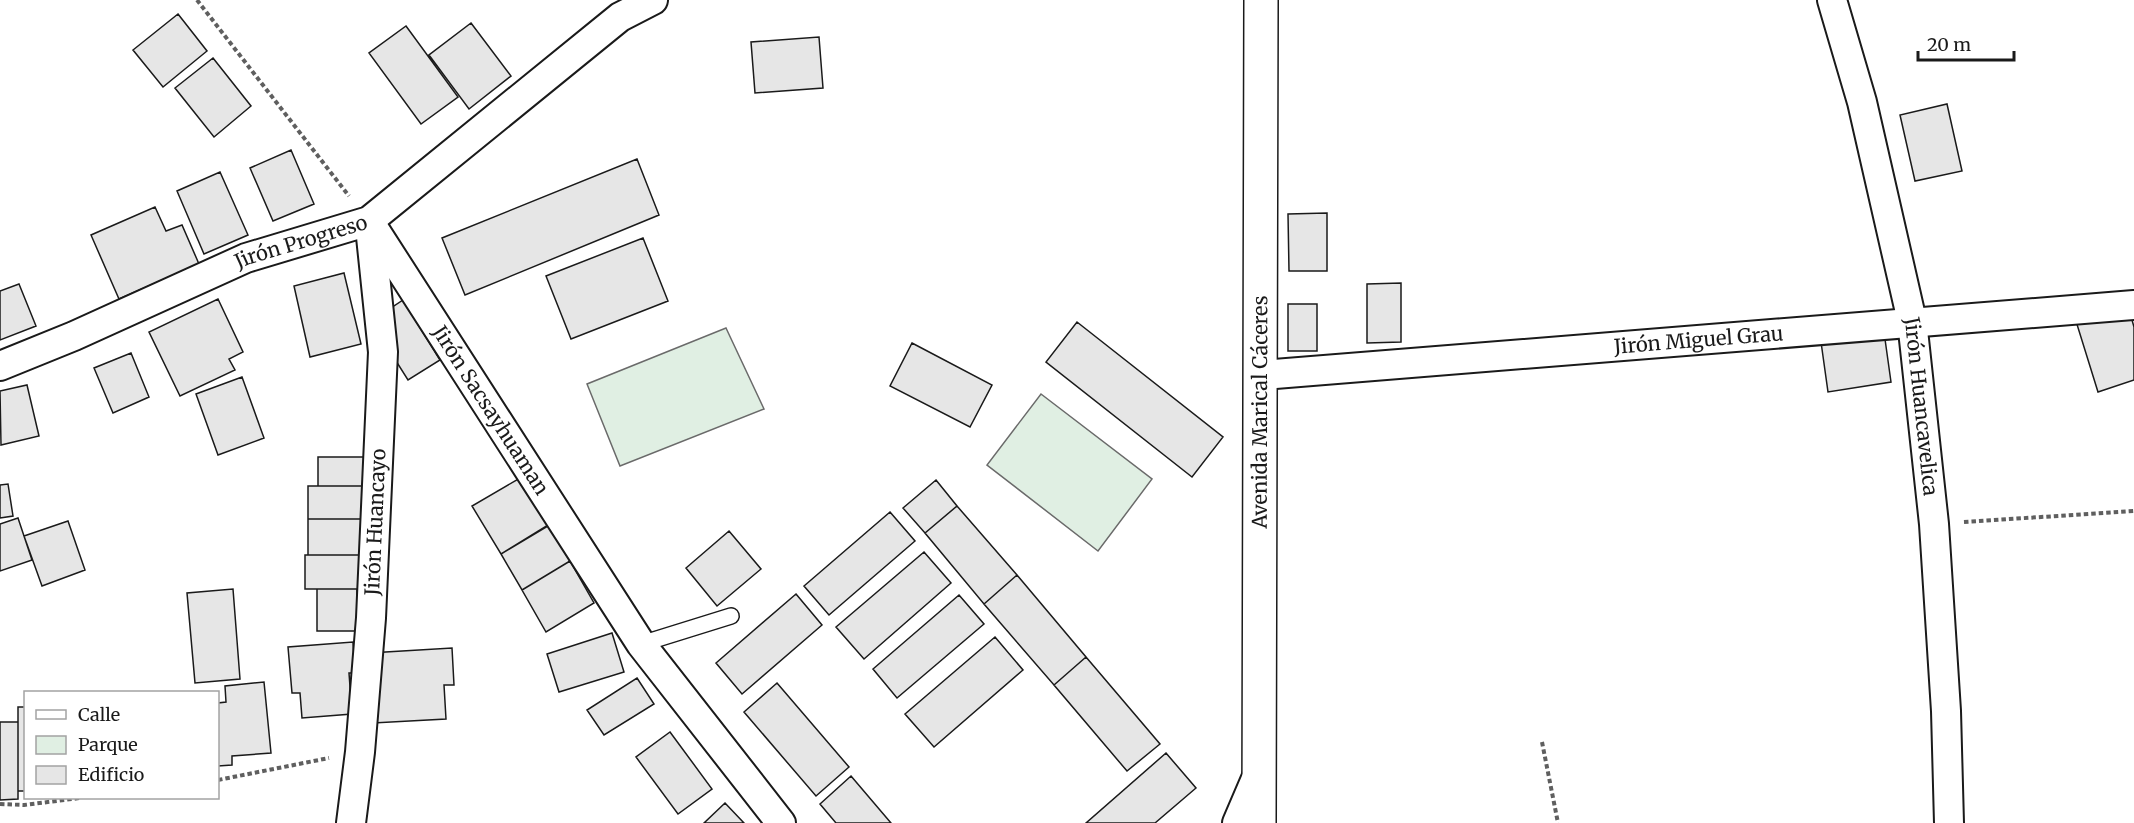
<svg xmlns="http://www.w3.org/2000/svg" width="2134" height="823" font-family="Merriweather,serif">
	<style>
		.green { fill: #e0efe3; stroke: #6a6a6a; stroke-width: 1.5 }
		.building { fill: #e6e6e6; stroke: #1a1a1a; stroke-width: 1.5 }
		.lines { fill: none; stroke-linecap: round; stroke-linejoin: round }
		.lane-casing { stroke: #1a1a1a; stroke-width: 18 }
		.street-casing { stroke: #1a1a1a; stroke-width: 32 }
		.secondary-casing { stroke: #1a1a1a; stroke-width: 36 }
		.path { stroke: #5f5f5f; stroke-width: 4; stroke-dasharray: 4.5 3; stroke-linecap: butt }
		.lane { stroke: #fff; stroke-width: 15 }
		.street { stroke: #fff; stroke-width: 28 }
		.secondary { stroke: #fff; stroke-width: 33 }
		.labels { text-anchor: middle; stroke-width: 4.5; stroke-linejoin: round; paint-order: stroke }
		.street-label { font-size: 20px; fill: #1a1a1a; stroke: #fff }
	</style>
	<rect width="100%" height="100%" fill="#fff"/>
	<path class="green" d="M726,328L764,409L620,466L587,384Z
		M1041,394L1152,479L1098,551L987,465Z"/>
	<path class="building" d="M178,14L207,51L163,87L133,50Z
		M471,23L511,76L469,109L429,55Z
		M406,26L458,97L421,124L369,53Z
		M819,37L823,88L755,93L751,42Z
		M213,58L251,106L214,137L175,88Z
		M1947,104L1962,171L1915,181L1900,115Z
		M291,150L314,204L273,221L250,168Z
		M637,159L659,215L465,295L442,238Z
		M220,172L248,235L204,254L177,191Z
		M155,207L166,231L182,225L199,264L119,299L91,235Z
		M1327,213V271H1289L1288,214Z
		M643,238L668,301L571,339L546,276Z
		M344,273L361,344L310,357L294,286Z
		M1401,283V342L1367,343V284Z
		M19,284L36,326L0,340V291Z
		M218,299L243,352L229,359L235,370L180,396L149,332Z
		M403,300L440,360L408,380L384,342L385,312Z
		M1288,304H1317V351H1288Z
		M2130,313L2134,327V380L2098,392L2075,318Z
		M1077,322L1223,437L1192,477L1046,362Z
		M1884,332L1891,382L1828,392L1821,342Z
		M912,343L992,385L970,427L890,386Z
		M131,353L149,397L113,413L94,368Z
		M242,377L264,438L218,455L196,394Z
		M27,385L39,436L1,445L0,391Z
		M318,457H370V486H318Z
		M520,478L548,526L501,554L472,506Z
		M936,480L957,506L925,533L903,508Z
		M8,484L13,516L0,518V485Z
		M308,486H370V519H308Z
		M957,506L1017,575L984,604L925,533Z
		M890,512L915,541L829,615L804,586Z
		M18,518L32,560L0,571V524Z
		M308,519H365L364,555H308Z
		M68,521L85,570L42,586L24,536Z
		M548,525L570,561L522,590L501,554Z
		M729,531L761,569L717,606L686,568Z
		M924,552L951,583L864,659L836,627Z
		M305,555H364V589H305Z
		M570,561L594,603L546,632L522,590Z
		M1017,575L1086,657L1054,685L984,604Z
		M233,589L240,679L195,683L187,593Z
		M317,589H357V631H317Z
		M796,594L822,625L742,694L716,663Z
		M959,595L984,624L897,698L873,669Z
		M612,633L624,672L559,692L547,654Z
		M995,637L1023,670L934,747L905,714Z
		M353,642L355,673H349L352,714L302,718L300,693H292L288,647Z
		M452,648L454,685H444L446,719L373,723L369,653Z
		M1086,657L1160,744L1127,771L1054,685Z
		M637,678L654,704L604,735L587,710Z
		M264,682L271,753L232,756V765L218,766V703L226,702L225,686Z
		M777,683L849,767L816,796L744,712Z
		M18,707H26V791H18Z
		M0,722H18V799L0,800Z
		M670,732L712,789L678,814L636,757Z
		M1166,753L1196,788L1155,823H1086Z
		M851,776L891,823H836L820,804Z
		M725,803L744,823H704Z"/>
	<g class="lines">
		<g class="lane-casing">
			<path id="lane" d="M641,644L731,616"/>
		</g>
		<g class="street-casing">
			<g id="street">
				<path id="s1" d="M1832,0L1862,102L1912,321L1934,524L1946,711L1949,823"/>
				<path id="s2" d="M369,221L641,644L781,823"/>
				<path id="s3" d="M0,366L74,336L246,258L369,221L620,17L653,0"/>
				<path id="s4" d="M1262,375L2134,305"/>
				<path id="s5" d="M351,823L360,752L371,618L383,352L370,227"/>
				<path d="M1237,823L1258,774"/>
			</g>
		</g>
		<g class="secondary-casing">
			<g id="secondary">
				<path id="s6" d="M1259,823L1261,0"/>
			</g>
		</g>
		<path class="path" d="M197,0L349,196
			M1964,522L2134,511
			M1542,742L1558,823
			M218,780L329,758
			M0,804L24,805L80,798"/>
		<use href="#lane" class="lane"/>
		<use href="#street" class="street"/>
		<use href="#secondary" class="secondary"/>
	</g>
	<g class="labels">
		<g class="street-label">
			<text dy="7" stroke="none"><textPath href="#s3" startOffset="326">Jirón Progreso</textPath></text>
			<text dy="7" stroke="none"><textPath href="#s4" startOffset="438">Jirón Miguel Grau</textPath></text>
			<text dy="7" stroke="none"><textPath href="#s1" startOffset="417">Jirón Huancavelica</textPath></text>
			<text dy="7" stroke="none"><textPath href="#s2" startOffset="225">Jirón Sacsayhuaman</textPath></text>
			<text dy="7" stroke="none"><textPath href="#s6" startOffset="411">Avenida Marical Cáceres</textPath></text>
			<text dy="7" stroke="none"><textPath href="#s5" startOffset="302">Jirón Huancayo</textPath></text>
		</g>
	</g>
	<rect x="24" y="691" width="195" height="108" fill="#ffffff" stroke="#a3a3a3" stroke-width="1.5"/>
	<rect x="36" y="710" width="30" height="9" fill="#ffffff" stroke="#a3a3a3" stroke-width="1.5"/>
	<text x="78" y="721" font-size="18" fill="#1a1a1a">Calle</text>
	<rect x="36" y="736" width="30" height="18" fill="#e0efe3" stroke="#a3a3a3" stroke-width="1.5"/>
	<text x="78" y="751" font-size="18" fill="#1a1a1a">Parque</text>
	<rect x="36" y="766" width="30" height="18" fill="#e6e6e6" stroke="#a3a3a3" stroke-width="1.5"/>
	<text x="78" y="781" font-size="18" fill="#1a1a1a">Edificio</text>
	<path d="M1918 51v9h96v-9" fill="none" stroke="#1a1a1a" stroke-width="3"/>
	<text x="1927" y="51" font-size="18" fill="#1a1a1a" stroke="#ffffff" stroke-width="4.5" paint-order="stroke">20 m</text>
</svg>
